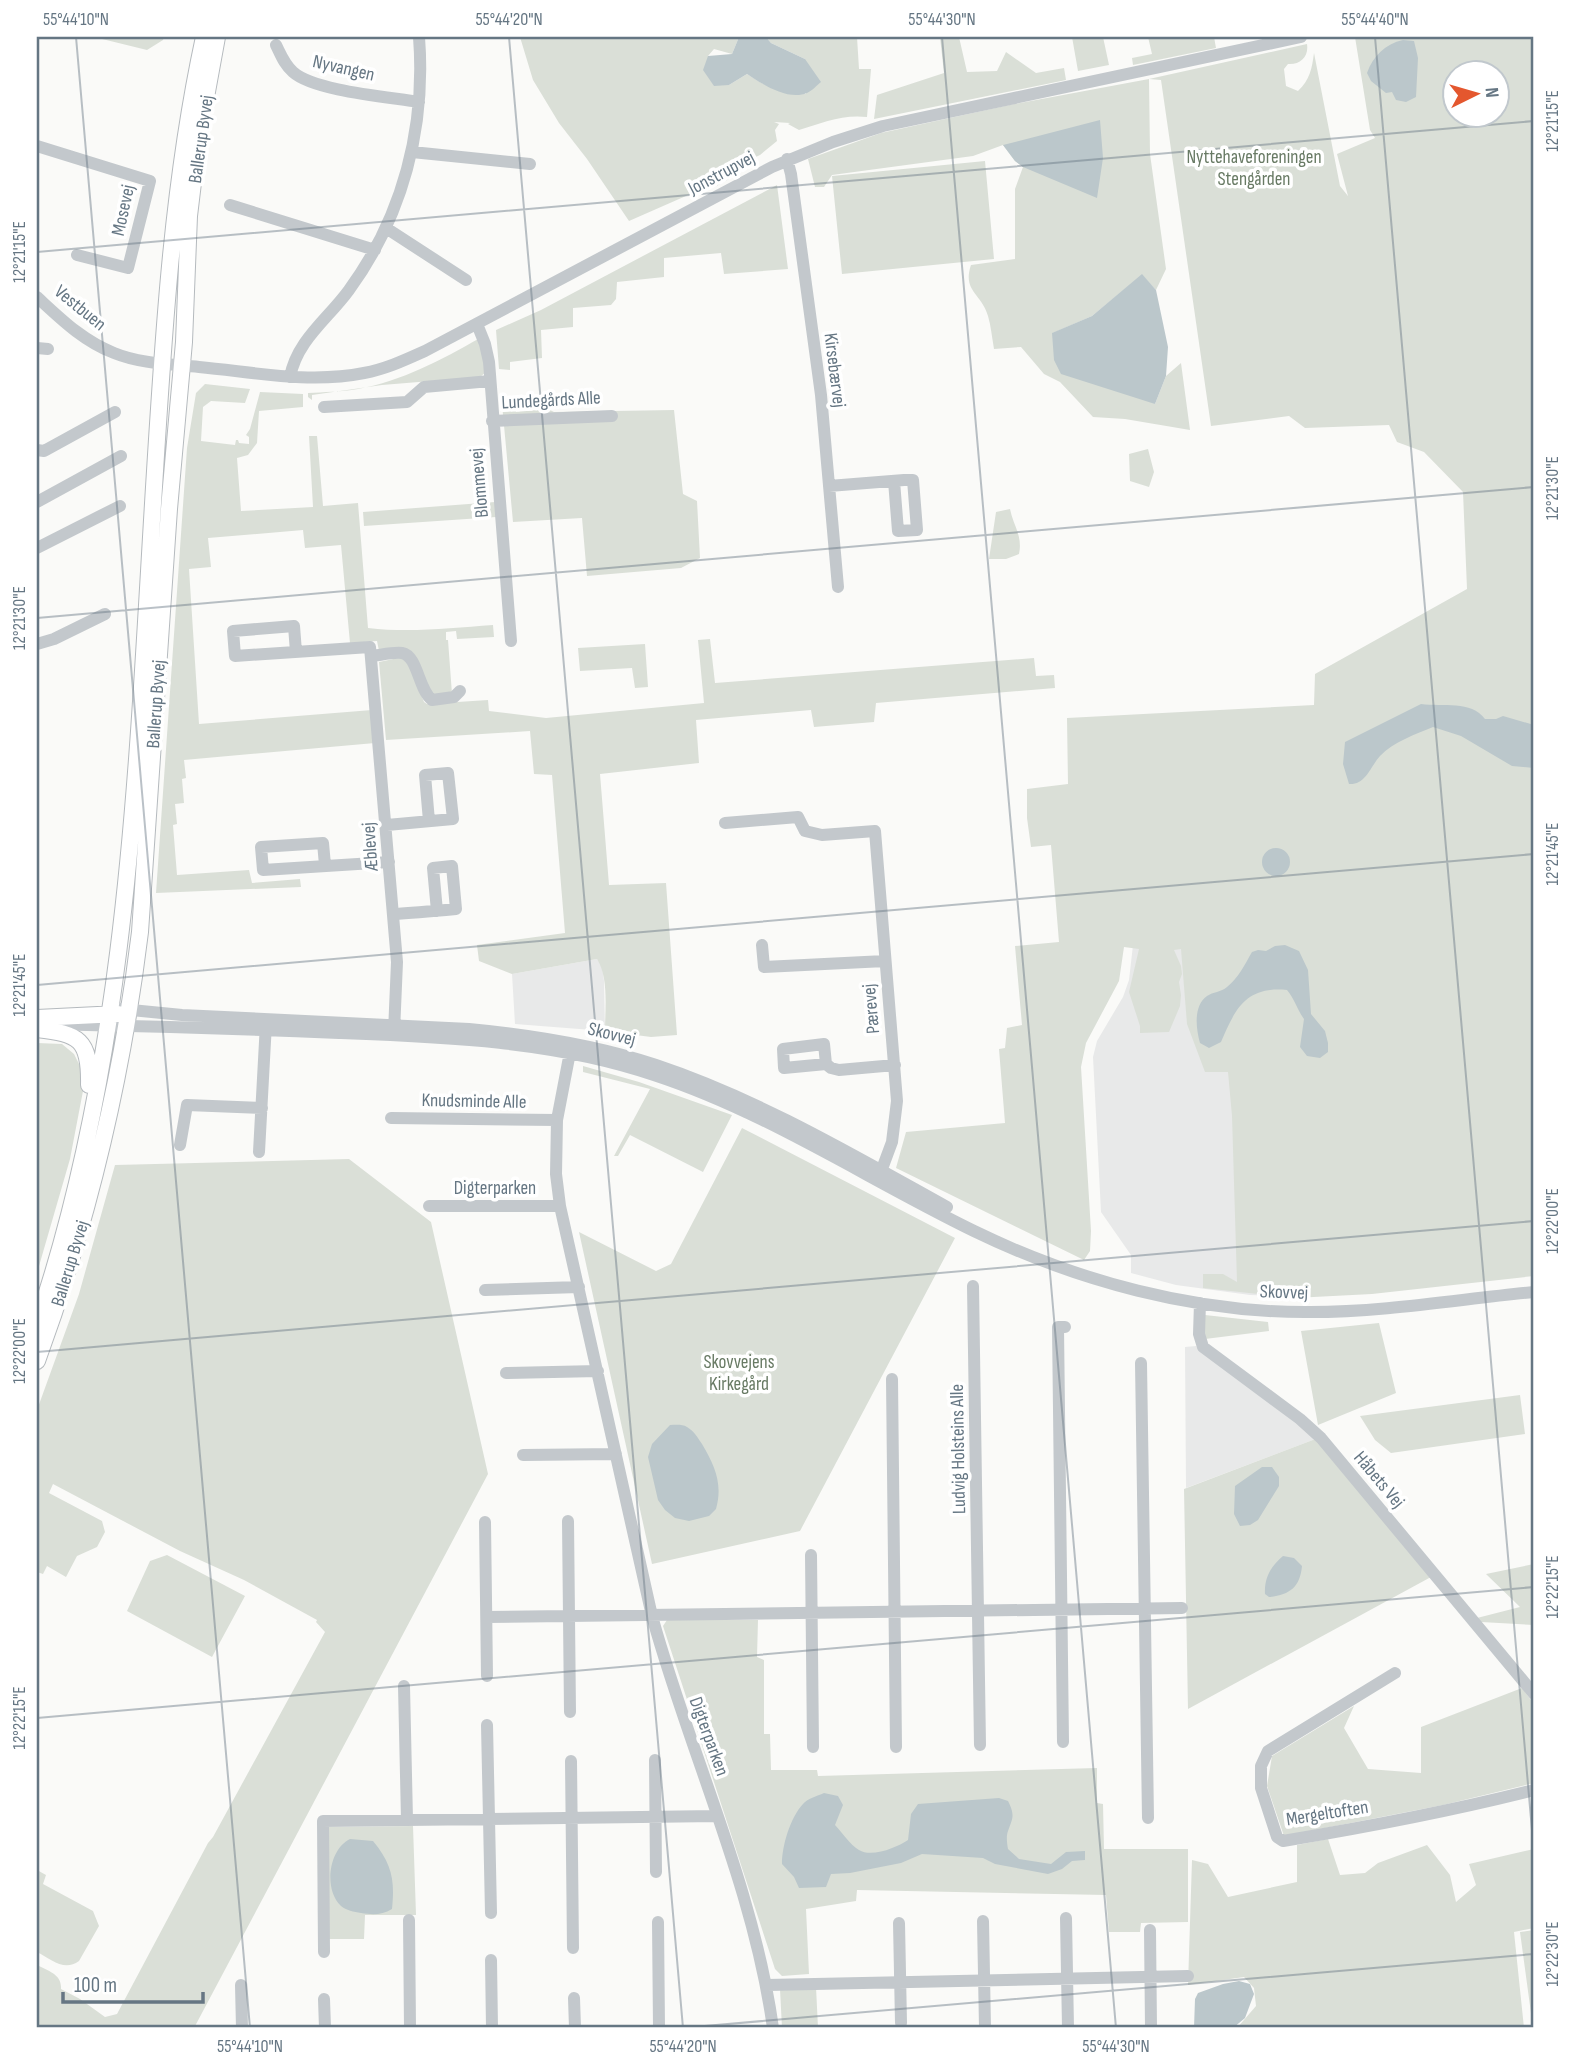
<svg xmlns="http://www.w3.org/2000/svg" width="1571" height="2065" font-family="'Sofia Sans Condensed',sans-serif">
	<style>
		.built { fill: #e8e9e9 }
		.green { fill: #dadfd7; fill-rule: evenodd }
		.water { fill: #bbc7cb }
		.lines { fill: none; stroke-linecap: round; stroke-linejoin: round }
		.major-casing { stroke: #b5babe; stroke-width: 18 }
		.minor { stroke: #c3c8cc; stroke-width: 12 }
		.major { stroke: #fff; stroke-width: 16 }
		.ticks { fill: none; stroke: #657683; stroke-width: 2; stroke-opacity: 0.45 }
		.labels { text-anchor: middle; stroke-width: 7; stroke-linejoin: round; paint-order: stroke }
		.street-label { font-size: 19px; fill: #657683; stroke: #fff }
		.park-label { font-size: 19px; fill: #687a64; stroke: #fff }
		.neatline { fill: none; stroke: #657683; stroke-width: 2.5 }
		.ticks-label { font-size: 18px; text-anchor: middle; fill: #657683 }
	</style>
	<rect width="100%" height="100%" fill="#fafaf8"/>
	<path class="built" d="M1189,717L1284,1296L1250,1295L1176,1285L1131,1273V1255L1101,1212L1093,1057L1097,1041L1123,997L1129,980L1133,945Z
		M597,959L602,966L604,981L605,1031L515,1024L512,974Z
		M1196,1346L1318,1438L1186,1488L1185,1347Z"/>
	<path class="green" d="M94,37H164L163,40L147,50Z
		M520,37H739L732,54L714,49L708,56L729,85L747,74C766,87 783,94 806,94L805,59L771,43L766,37H857L859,69H871L867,117C843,114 821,123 799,130L788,124L790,123L774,122L779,124L775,130L777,141L760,155L727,171L733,172L731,178L713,188L710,182L711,179L695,192L629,221L587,159L559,123L533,80Z
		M940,37H959L967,72L997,71L1006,52L1036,73L1064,68L1066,80L874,119L877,95L944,73Z
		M1072,37H1103L1109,65L1078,71Z
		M1148,37H1214L1216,48L1133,65L1132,58L1152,54Z
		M1355,37H1534V1276L1372,1294L1294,1298L1203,1288V1274H1223L1237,1282L1232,1116L1228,1072H1205L1187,1024L1181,949L1174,950L1181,966L1182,974L1179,982L1181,995L1180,1006L1169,1032L1140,1033V1026L1129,992L1139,949L1124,947L1119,981L1086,1043L1081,1067L1091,1231L1090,1251L1084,1260L896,1168L906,1132L1005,1123L999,1049L1005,1048L1007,1028L1022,1025L1015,946L1059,942L1051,845L1031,847L1027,818V789L1068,784L1067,718L1314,705L1315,674L1467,589L1463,492L1424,452L1397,442L1389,425L1305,428L1289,416L1211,426L1161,80L1149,79L1150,154L1166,269L1156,290L1142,275L1092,316L1053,333L1155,404L1166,376L1181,363L1190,430L1125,419L1093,417L1060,382L1044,374L1021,347L994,349C992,338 991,326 988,316C982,294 962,291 971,265L1015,259V189L1023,167L1015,161L1003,145L973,156L832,175L824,187H815L808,159L881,133L1014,104L1149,79L1307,44C1309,57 1300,65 1288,64L1284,69L1286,86L1298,91C1310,80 1312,68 1314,53L1340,186L1348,196L1337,154L1375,138L1370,130ZM1456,74H1498V116H1456Z
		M985,161L994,259L842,274L832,176Z
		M777,185L788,269L724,274L721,253L664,258V277L617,282L616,299L611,305L573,308V327L541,330L542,358L510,362V370L499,369L496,330L541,310Z
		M480,338L486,372L480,377L382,385L312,395V400L308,397V393C324,392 341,392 358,389C402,381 441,360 480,338Z
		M205,384L250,389L245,403L211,401L203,407L201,441L235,445L236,440H238L239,443L249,444V437L246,435L250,429L260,392L303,394V407L259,411L257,443L248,455L237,458L241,511L313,507L309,436H317L323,506L358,503L368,628C410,633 451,628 493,625L494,637L457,639L456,631L446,632V640H448L452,694L432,695L414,654L410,651H379L377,641L350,643L341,545L305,548L303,530L208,538L211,567L189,569L199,724L372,710L375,743L184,760L186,778L182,779L184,803L175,804L177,824L173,825L177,875L249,870L252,883L300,879L301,887L156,893L187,448L196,393Z
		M515,403L516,412L548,409L554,412L674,410L683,494L697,501L700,558L681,568L587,576L582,518L513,522L502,404Z
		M1148,449L1154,472L1149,487L1130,481L1129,454Z
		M495,502L496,517L364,526L363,512Z
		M1010,509C1013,525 1023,536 1019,554L1006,559H989L996,512Z
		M710,639L715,683L1034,658L1036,676L1054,675L1055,688L876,703L874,722L814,727L811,710L696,720L699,763L600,774L609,885L666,883L677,1035L651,1037L605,1031C605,1009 609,978 597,959L512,974L479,961L477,945L565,933L552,775L534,774L530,731L386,740L379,662L403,657L408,661L424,702L427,704L488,700L489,711L546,718L704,703L698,640Z
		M645,644L648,687L635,688L632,668L580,671L578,648Z
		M37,1043L62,1044L74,1054L80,1066L83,1091L70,1159L37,1273Z
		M583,1066L639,1082L732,1115L703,1172L630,1135L618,1156H614L650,1089L583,1072Z
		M742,1128L955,1238L800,1531L652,1564L579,1232L656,1271L671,1264Z
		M349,1159L431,1222L488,1474L194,2028H37V1965C48,1971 62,1974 61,1989L80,1999L105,2017L117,2014L208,1843L213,1837L325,1632L316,1622L317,1620L244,1580L180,1551L53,1484L49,1493L102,1521L105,1532L97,1547L77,1556L66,1577L47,1566L43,1574L37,1572V1410L79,1294L115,1165Z
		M1205,1315L1268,1322L1269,1331L1205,1339Z
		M1379,1323L1396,1393L1318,1425L1301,1331Z
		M1520,1395L1525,1434L1391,1453L1375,1440L1360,1416Z
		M1318,1438L1431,1577L1188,1709L1184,1489Z
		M167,1555L245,1596L212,1657L127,1611L150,1561Z
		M1534,1564V1625L1481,1622L1477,1618L1520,1607L1486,1574Z
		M667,1620H758L757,1657L764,1660V1734H770L771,1770H817L818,1776L1097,1768V1803L1103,1804L1104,1849H1188V1922L1141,1923L1140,1932H1109L1106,1895L857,1890L856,1901L806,1909L809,1974L782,1976L775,1969L663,1626Z
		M1522,1688L1534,1704V1783L1443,1805L1284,1836L1267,1786L1272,1756L1354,1706L1344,1728L1368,1769L1421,1773V1727Z
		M413,1826L416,1915H365L364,1939H329L327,1827Z
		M1328,1839L1340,1875L1365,1873L1378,1863L1427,1845L1450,1875L1456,1902L1476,1885L1469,1864L1534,1849V1928L1514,1932L1524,2028H1237L1256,2006L1254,1988L1244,1977L1188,1985L1192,1860L1208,1864L1228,1897L1297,1882V1845Z
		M37,1870L46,1875L43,1884L93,1911L99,1926L79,1961C64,1972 51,1959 37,1952Z
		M1534,1930V2028H1533L1520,1932Z
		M816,1987L818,2028H782L780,1989Z"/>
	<path class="water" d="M739,37H766L771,43L805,59L821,82C817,85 812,91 807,93C788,101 762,84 747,74L729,85L714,86L703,70L708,56L732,54Z
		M1403,40L1414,41L1418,58L1416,97L1406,102L1396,100L1392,92L1386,93L1371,81L1367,73C1373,56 1385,44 1403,40Z
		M1100,120L1103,158L1097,198L1023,167L1015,161L1003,145Z
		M1142,274L1156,290L1168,347L1166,376L1155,404L1061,374L1054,360L1052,333L1092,316Z
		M1421,704C1443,707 1471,700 1485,719H1496L1503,716L1534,725V768L1512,766L1461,736L1433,727C1416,734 1393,742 1380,756C1370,767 1366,785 1349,784L1343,764L1345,742Z
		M1262 862a14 14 0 1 1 28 0a14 14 0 1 1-28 0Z
		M1285,945L1299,951L1308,970L1311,1014L1325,1031L1328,1043V1052L1320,1058L1307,1056L1300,1047L1304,1019C1297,1009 1295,1000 1287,990C1246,986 1235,1009 1221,1042L1209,1048L1200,1043C1196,1029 1193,1006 1207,996C1213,992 1221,992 1227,987C1239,977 1244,966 1252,952L1258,950L1266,951L1275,946Z
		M670,1425C676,1425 682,1424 687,1427C694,1431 698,1438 702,1444C715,1466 723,1484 716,1509L709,1516L689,1521L675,1518L665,1510L658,1500L648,1457L652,1444Z
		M1262,1467H1272L1279,1477V1486L1258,1520L1250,1525L1240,1526L1234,1514L1235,1486Z
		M1283,1556L1294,1558L1302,1566C1300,1587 1290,1595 1269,1597L1265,1594C1264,1578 1271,1566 1283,1556Z
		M824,1793L838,1796L843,1805L835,1825C842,1832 850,1845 859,1850C872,1858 898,1847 908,1840L911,1814L918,1804L999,1798L1008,1801C1015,1815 1013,1818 1008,1831C1006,1836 1007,1843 1008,1849L1019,1859L1051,1864L1066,1852L1085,1851V1860L1072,1861L1062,1869L1048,1874L995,1864L983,1858L922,1854L901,1863L850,1873L831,1874L826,1887L799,1888L794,1877L782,1864C782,1846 790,1818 803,1804C807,1799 817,1796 824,1793Z
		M350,1839L373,1841C392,1864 395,1880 392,1909C382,1915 373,1915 361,1913C354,1912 346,1910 341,1906C323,1889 329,1849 350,1839Z
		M1239,1981L1250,1984L1254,1994L1245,2018L1233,2028H1194L1195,1999L1198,1993L1223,1984Z"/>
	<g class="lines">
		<g class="major-casing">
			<path id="major" d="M37,1018L118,1014
				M37,1029C79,1034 90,1039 89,1085
				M37,1323C130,1049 137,757 155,471C164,326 173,180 204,37
				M37,1361C88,1222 122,1079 140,932L169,509L184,342L189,216L198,141L217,37"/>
		</g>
		<path class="minor" d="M276,45C281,55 284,64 293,72C314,91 389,97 419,102
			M37,146L150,181L128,268L77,255
			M412,152L530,164
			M787,159L791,174L821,395L838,587
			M230,205L375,250
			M386,228L466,280
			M37,297C61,319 83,341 114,353C141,364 171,364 199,367C254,372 309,384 364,373C386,369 405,360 425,351L772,167L833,142L883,126L1301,37
			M477,324L485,344L489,362L511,641
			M37,348L48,349
			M290,377C297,340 328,319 349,290C403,216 426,127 419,37
			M324,407L407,402L424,387L490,381
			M492,421L612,416
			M37,450L44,451L115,412
			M829,486L904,480H913L917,530L898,531L894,481
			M37,502L121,456
			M37,548L120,506
			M37,644L54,639L105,614
			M296,652L294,626L233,631L235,656L370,647L397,962L394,1032
			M372,656C381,655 393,652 402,653C418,656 418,689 432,700L454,697L460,691
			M725,823L798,817L805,831L822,835L875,831L897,1101L892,1142L879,1177
			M387,825L453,819L448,773L425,775L429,821
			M325,865L323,843L261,847L263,870L389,862
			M393,914C414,913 435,911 456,909L452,866L433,868L437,911
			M762,945L764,967L885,961
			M121,1009L182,1015L469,1029C532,1035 596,1045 656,1065C758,1099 853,1155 947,1207
			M45,1024C143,1026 241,1029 339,1033C444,1037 554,1041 654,1075C767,1112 867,1179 974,1231C1077,1281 1195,1313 1310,1312C1385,1312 1460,1299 1534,1292
			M571,1047L557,1120L556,1174L560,1206L652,1616C690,1754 753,1885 773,2028
			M826,1064L824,1044L783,1049L784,1068L826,1064L831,1068L839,1070L895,1065
			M391,1118L557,1120
			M180,1145L187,1105L262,1108
			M259,1152L266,1023
			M429,1206H560
			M973,1286L980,1745
			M485,1290L579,1287
			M1200,1303L1199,1334L1203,1347L1300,1419L1321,1438L1534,1694
			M1141,1363L1148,1818
			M506,1373L598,1371
			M892,1379L896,1747
			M523,1455L616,1454
			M568,1521L570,1712
			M485,1522L487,1676
			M811,1555L813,1747
			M487,1617L1182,1608
			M1395,1673L1268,1751L1261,1766V1788L1277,1837L1283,1841C1367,1827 1451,1811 1534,1790
			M404,1686L407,1820
			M487,1725L491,1913
			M1063,1742L1058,1327H1065
			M655,1760L656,1872
			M571,1761L573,1948
			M1066,1918L1068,2028
			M409,1920L410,2028
			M983,1921L985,2028
			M658,1922L659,2028
			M899,1923L901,2023
			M1150,1930L1151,2028
			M324,1952L323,1821L717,1816
			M491,1960L492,2028
			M241,1985L242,2028
			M767,1985L1188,1976
			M574,1998L575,2028
			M324,1999L325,2028"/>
		<use href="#major" class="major"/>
	</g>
	<path class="ticks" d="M76,37L250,2028M509,37L683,2028M942,37L1116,2028M1375,37L1534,1853M37,252L1534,121M37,618L1534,487M37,985L1534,854M37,1352L1534,1221M37,1718L1534,1587M682,2028L1534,1954"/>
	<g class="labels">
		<g class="street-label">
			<text transform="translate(344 67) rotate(13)" y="7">Nyvangen</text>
			<text transform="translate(200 139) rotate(-82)" y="7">Ballerup Byvej</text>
			<text transform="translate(721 172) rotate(-28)" y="7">Jonstrupvej</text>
			<text transform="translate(122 210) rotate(-78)" y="7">Mosevej</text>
			<text transform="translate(81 307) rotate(39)" y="7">Vestbuen</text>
			<text transform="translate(836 370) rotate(83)" y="7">Kirsebærvej</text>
			<text transform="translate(551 399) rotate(-3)" y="7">Lundegårds Alle</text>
			<text transform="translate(478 483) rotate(-95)" y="7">Blommevej</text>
			<text transform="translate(155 704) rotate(-86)" y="7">Ballerup Byvej</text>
			<text transform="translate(369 847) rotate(-94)" y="7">Æblevej</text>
			<text transform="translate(870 1009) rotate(-95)" y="7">Pærevej</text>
			<text transform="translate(612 1033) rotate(14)" y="7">Skovvej</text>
			<text transform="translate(474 1100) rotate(1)" y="7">Knudsminde Alle</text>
			<text x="495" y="1194">Digterparken</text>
			<text transform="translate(69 1263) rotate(-73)" y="7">Ballerup Byvej</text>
			<text transform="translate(1284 1291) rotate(2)" y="7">Skovvej</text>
			<text transform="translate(957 1449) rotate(-91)" y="7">Ludvig Holsteins Alle</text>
			<text transform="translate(1380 1479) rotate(50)" y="7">Håbets Vej</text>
			<text transform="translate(710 1736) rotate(70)" y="7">Digterparken</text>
			<text transform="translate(1327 1812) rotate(-9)" y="7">Mergeltoften</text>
		</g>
		<g class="park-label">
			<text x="1254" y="163">Nyttehaveforeningen<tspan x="1254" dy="22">Stengården</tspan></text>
			<text x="739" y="1368">Skovvejens<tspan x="739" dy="22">Kirkegård</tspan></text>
		</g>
	</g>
	<rect width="1571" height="2065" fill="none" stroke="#ffffff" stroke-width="77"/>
	<g transform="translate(1476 94) rotate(85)"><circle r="33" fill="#ffffff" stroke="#c1c8cd" stroke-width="2"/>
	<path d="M0-5L12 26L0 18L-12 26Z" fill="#e4572e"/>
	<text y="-10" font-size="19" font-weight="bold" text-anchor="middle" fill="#657683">N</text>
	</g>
	<path d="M63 1992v10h140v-10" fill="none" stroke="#657683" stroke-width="3.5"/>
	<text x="74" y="1992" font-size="21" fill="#657683" stroke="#ffffff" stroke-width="5" paint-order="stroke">100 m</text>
	<rect x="38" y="38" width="1494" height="1988" class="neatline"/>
	<g class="ticks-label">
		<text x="76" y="25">55°44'10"N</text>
		<text x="509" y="25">55°44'20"N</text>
		<text x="942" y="25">55°44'30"N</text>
		<text x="1375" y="25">55°44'40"N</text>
		<text transform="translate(1552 121) rotate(-90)" y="6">12°21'15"E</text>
		<text transform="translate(19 252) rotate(-90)" y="6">12°21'15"E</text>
		<text transform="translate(1552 488) rotate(-90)" y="6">12°21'30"E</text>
		<text transform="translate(19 618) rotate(-90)" y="6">12°21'30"E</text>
		<text transform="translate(1552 854) rotate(-90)" y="6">12°21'45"E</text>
		<text transform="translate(19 985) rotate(-90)" y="6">12°21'45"E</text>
		<text transform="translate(1552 1221) rotate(-90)" y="6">12°22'00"E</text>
		<text transform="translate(19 1351) rotate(-90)" y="6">12°22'00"E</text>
		<text transform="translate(1552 1587) rotate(-90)" y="6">12°22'15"E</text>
		<text transform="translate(19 1718) rotate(-90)" y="6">12°22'15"E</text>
		<text transform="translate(1552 1954) rotate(-90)" y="6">12°22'30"E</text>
		<text x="250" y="2052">55°44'10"N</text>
		<text x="683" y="2052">55°44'20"N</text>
		<text x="1116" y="2052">55°44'30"N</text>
	</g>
</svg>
